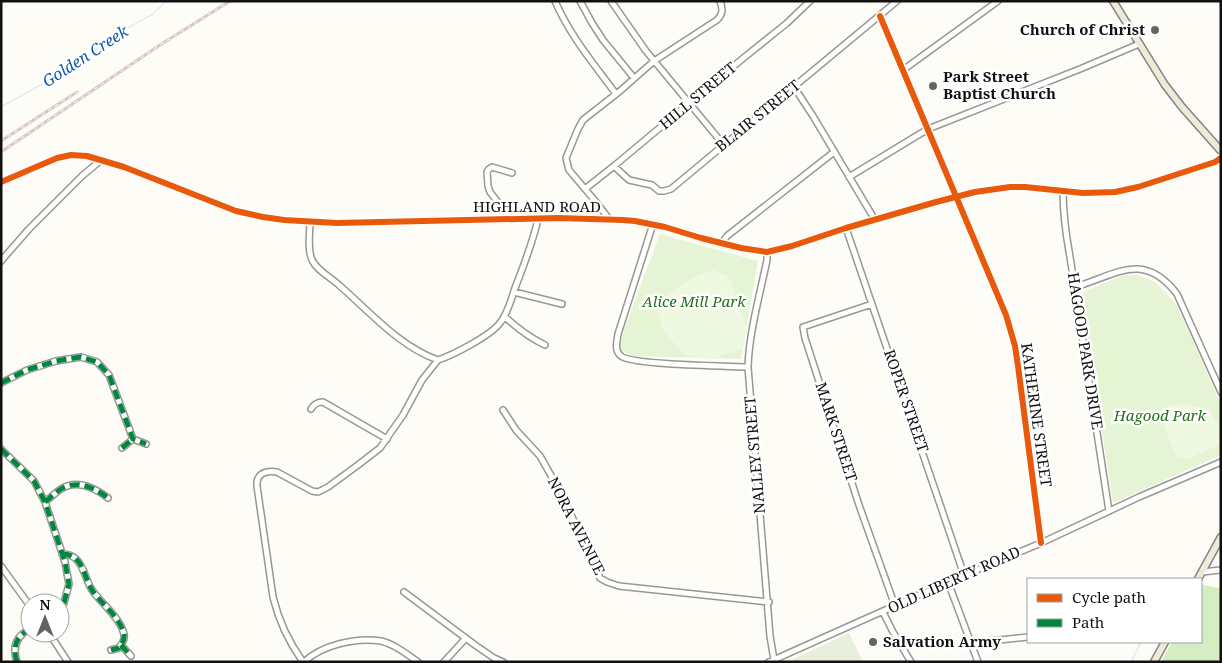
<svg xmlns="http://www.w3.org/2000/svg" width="1222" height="663" font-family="'Noto Serif',serif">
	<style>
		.green { fill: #e4f4d5 }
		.forest { fill: #d4edc3 }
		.cemetery { fill: #e8efda }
		.pitch { fill: #eff8e0 }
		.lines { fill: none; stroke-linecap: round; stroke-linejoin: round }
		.stream { stroke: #cbe4fa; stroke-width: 1 }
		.minor-casing { stroke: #979795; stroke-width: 8 }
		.major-casing { stroke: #858482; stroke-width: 9 }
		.minor { stroke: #fffffe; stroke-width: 5 }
		.major { stroke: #eeeada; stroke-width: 6 }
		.rail-casing { stroke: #dac6c4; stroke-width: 3 }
		.rail { stroke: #fff; stroke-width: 1; stroke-dasharray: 4; stroke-linecap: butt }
		.quiet { stroke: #00873e; stroke-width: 5; stroke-dasharray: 10 5; stroke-linecap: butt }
		.cycleway-casing { stroke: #fff; stroke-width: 9 }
		.cycleway { stroke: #e8590c; stroke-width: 6 }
		.poi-dot { fill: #646362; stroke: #fff; stroke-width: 2 }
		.labels { text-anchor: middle; stroke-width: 5; stroke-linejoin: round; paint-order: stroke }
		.poi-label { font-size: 15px; font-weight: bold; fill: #111; stroke: #fff; text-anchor: start }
		.street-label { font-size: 15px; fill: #111; stroke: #fff }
		.park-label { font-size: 15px; font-style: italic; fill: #246f1a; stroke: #fff }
		.water-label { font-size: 16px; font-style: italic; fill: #0e5aae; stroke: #fff }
	</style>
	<rect width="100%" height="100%" fill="#fdfcf7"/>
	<path class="green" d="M660,234L758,261L741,359L630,356L620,348L624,330Z
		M1124,275H1138L1156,283L1173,300L1186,325L1221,405V455L1113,503L1081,293Z"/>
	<path class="forest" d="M1203,585L1220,588L1221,591V660L1217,661V662H1161L1172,642H1201V589Z"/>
	<path class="cemetery" d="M849,633L863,662H787Z"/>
	<path class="pitch" d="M713,270L729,277L747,329L743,349L711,359L684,354L664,332L656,303L694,277Z
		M1186,404L1198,407L1209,412L1214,418L1221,427V444L1188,459L1176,456L1158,411L1175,405Z"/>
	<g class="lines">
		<path class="stream" d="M1,107L69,69L115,35L153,14L166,1
			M1131,662L1141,642"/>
		<g class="minor-casing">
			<path id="minor" d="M555,1C570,36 594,64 616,94
				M580,1L592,23L603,40L634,78
				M611,1L646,51L723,144
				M880,16L1006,315L1015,346L1018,366L1041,543
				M903,70L998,1
				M794,87L813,116L875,220
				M614,166L629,180L652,185L659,191H664L671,189L897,1
				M849,177L928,129L1080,69L1139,44
				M1,182L57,158L71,155L87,156L124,167L236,211L263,217L284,220L337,223L558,218L623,220L635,221L665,227L701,238L741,248L767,252L792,246L846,228L936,202L975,192L1010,187H1025L1083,193L1115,192L1138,187L1215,162L1221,158
				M585,189L614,166L741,60L787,23L810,1
				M1063,191C1063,213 1066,235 1070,257L1109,511
				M511,219L490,192L488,186L487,172L489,169L492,167L512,173
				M609,219L596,202L569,170L566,158L578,129L583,120L620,91L654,61L717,20C723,14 723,9 720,1
				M310,221C310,234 307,248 312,260C317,271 331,277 340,286C369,311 400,347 438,360C453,355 490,336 500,323C508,313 511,300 515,288C524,265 533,242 538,219
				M653,224L618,334C617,341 614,351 621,356C630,365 729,366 748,367
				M846,228L964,575
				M722,243L727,236L834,152
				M767,252V260C760,294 749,333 748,367L770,636L774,660
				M1,261L29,229L82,176L101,160
				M1075,287C1116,275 1143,250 1177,294L1221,392
				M514,292L562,304
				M872,304L803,327L805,338L859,505L895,606
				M505,317C517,328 530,338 545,345
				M1,383L27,370L56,361L81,357L97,362L109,375L133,439L146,444
				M311,409C314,404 317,402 323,402L387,439
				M503,410L516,430L540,456L562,495L600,578L607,582L619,586L769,602
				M122,448L133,439
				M1,449L34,481L45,502L65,562L69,584L64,603L60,607
				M45,502C50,498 55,493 61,489C77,479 95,488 108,498
				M62,554C67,554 72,555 76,559C84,566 86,581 92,590C100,602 119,617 123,631C126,638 123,642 119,648L111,650
				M1,566L30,606
				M1202,572L1221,570
				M948,582L978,662
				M404,592L475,645L494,658L503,662
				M883,612L893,632L911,662
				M49,633L68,662
				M971,643L1028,637
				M121,645L131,656
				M17,662C12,647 16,636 30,629
				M303,662C288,641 279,622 273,597L257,486C256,474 265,470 277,472L312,491L318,492L328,487L358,465L380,448L403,415L422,380L438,360
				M304,662C322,645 356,637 381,641C394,644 407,654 418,662
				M444,662L466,638
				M769,662L948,582L1041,543L1139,497L1221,462"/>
		</g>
		<g class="major-casing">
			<path id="major" d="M1113,1L1165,85L1182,107L1221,151
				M1198,579L1221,537
				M1154,662L1165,642"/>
		</g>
		<use href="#minor" class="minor"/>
		<use href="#major" class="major"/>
		<g class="rail-casing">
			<path id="rail" d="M1,141L77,92
				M1,152L160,45L230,1"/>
		</g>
		<use href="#rail" class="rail"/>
		<path class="quiet" d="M1,383L27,370L56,361L81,357L97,362L109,375L133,439L146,444
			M122,448L133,439
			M1,449L34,481L45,502L65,562L69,584L64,603L60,607
			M45,502C50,498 55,493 61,489C77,479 95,488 108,498
			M62,554C67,554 72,555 76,559C84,566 86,581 92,590C100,602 119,617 123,631C126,638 123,642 119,648L111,650
			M121,645L131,656
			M17,662C12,647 16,636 30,629"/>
		<g class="cycleway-casing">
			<path id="cycleway" d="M880,16L1006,315L1015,346L1018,366L1041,543
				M1,182L57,158L71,155L87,156L124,167L236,211L263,217L284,220L337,223L558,218L623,220L635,221L665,227L701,238L741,248L767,252L792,246L846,228L936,202L975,192L1010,187H1025L1083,193L1115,192L1138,187L1215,162L1221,158"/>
		</g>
		<use href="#cycleway" class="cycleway"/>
	</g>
	<g class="poi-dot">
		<circle cx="1155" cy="30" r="5"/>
		<circle cx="933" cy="86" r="5"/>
		<circle cx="873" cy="642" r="5"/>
	</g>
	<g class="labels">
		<g class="poi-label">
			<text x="1145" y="35" text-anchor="end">Church of Christ</text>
			<text x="943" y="82">Park Street<tspan x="943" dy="17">Baptist Church</tspan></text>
			<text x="883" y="647">Salvation Army</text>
		</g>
		<g class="street-label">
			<text transform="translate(698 96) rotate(-40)" y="5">HILL STREET</text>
			<text transform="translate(758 116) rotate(-39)" y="5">BLAIR STREET</text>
			<text x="537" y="212">HIGHLAND ROAD</text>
			<text transform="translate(1085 351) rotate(81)" y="5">HAGOOD PARK DRIVE</text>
			<text transform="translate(906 401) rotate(71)" y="5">ROPER STREET</text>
			<text transform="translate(1036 415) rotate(82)" y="5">KATHERINE STREET</text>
			<text transform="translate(836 432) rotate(72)" y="5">MARK STREET</text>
			<text transform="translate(755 455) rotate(-95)" y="5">NALLEY STREET</text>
			<text transform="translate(576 526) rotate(63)" y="5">NORA AVENUE</text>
			<text transform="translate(954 580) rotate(-24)" y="5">OLD LIBERTY ROAD</text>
		</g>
		<g class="park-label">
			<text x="694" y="307">Alice Mill Park</text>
			<text x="1160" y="421">Hagood Park</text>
		</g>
		<g class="water-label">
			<text transform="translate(85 56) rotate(-33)" y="6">Golden Creek</text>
		</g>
	</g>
	<rect width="1222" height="663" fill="none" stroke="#111111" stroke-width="5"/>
	<rect x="1027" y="578" width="175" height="65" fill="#ffffff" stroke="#a0a0a0"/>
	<rect x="1037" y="594" width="25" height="8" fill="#e8590c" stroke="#a0a0a0"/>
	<text x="1072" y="603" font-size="15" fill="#111111">Cycle path</text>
	<rect x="1037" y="619" width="25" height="8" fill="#00873e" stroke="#a0a0a0"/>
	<text x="1072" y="628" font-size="15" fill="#111111">Path</text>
	<g transform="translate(45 618)"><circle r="24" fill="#ffffff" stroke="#a0a0a0"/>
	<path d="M0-4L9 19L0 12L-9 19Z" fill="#646362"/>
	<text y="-8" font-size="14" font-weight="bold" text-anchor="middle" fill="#111111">N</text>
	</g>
</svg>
